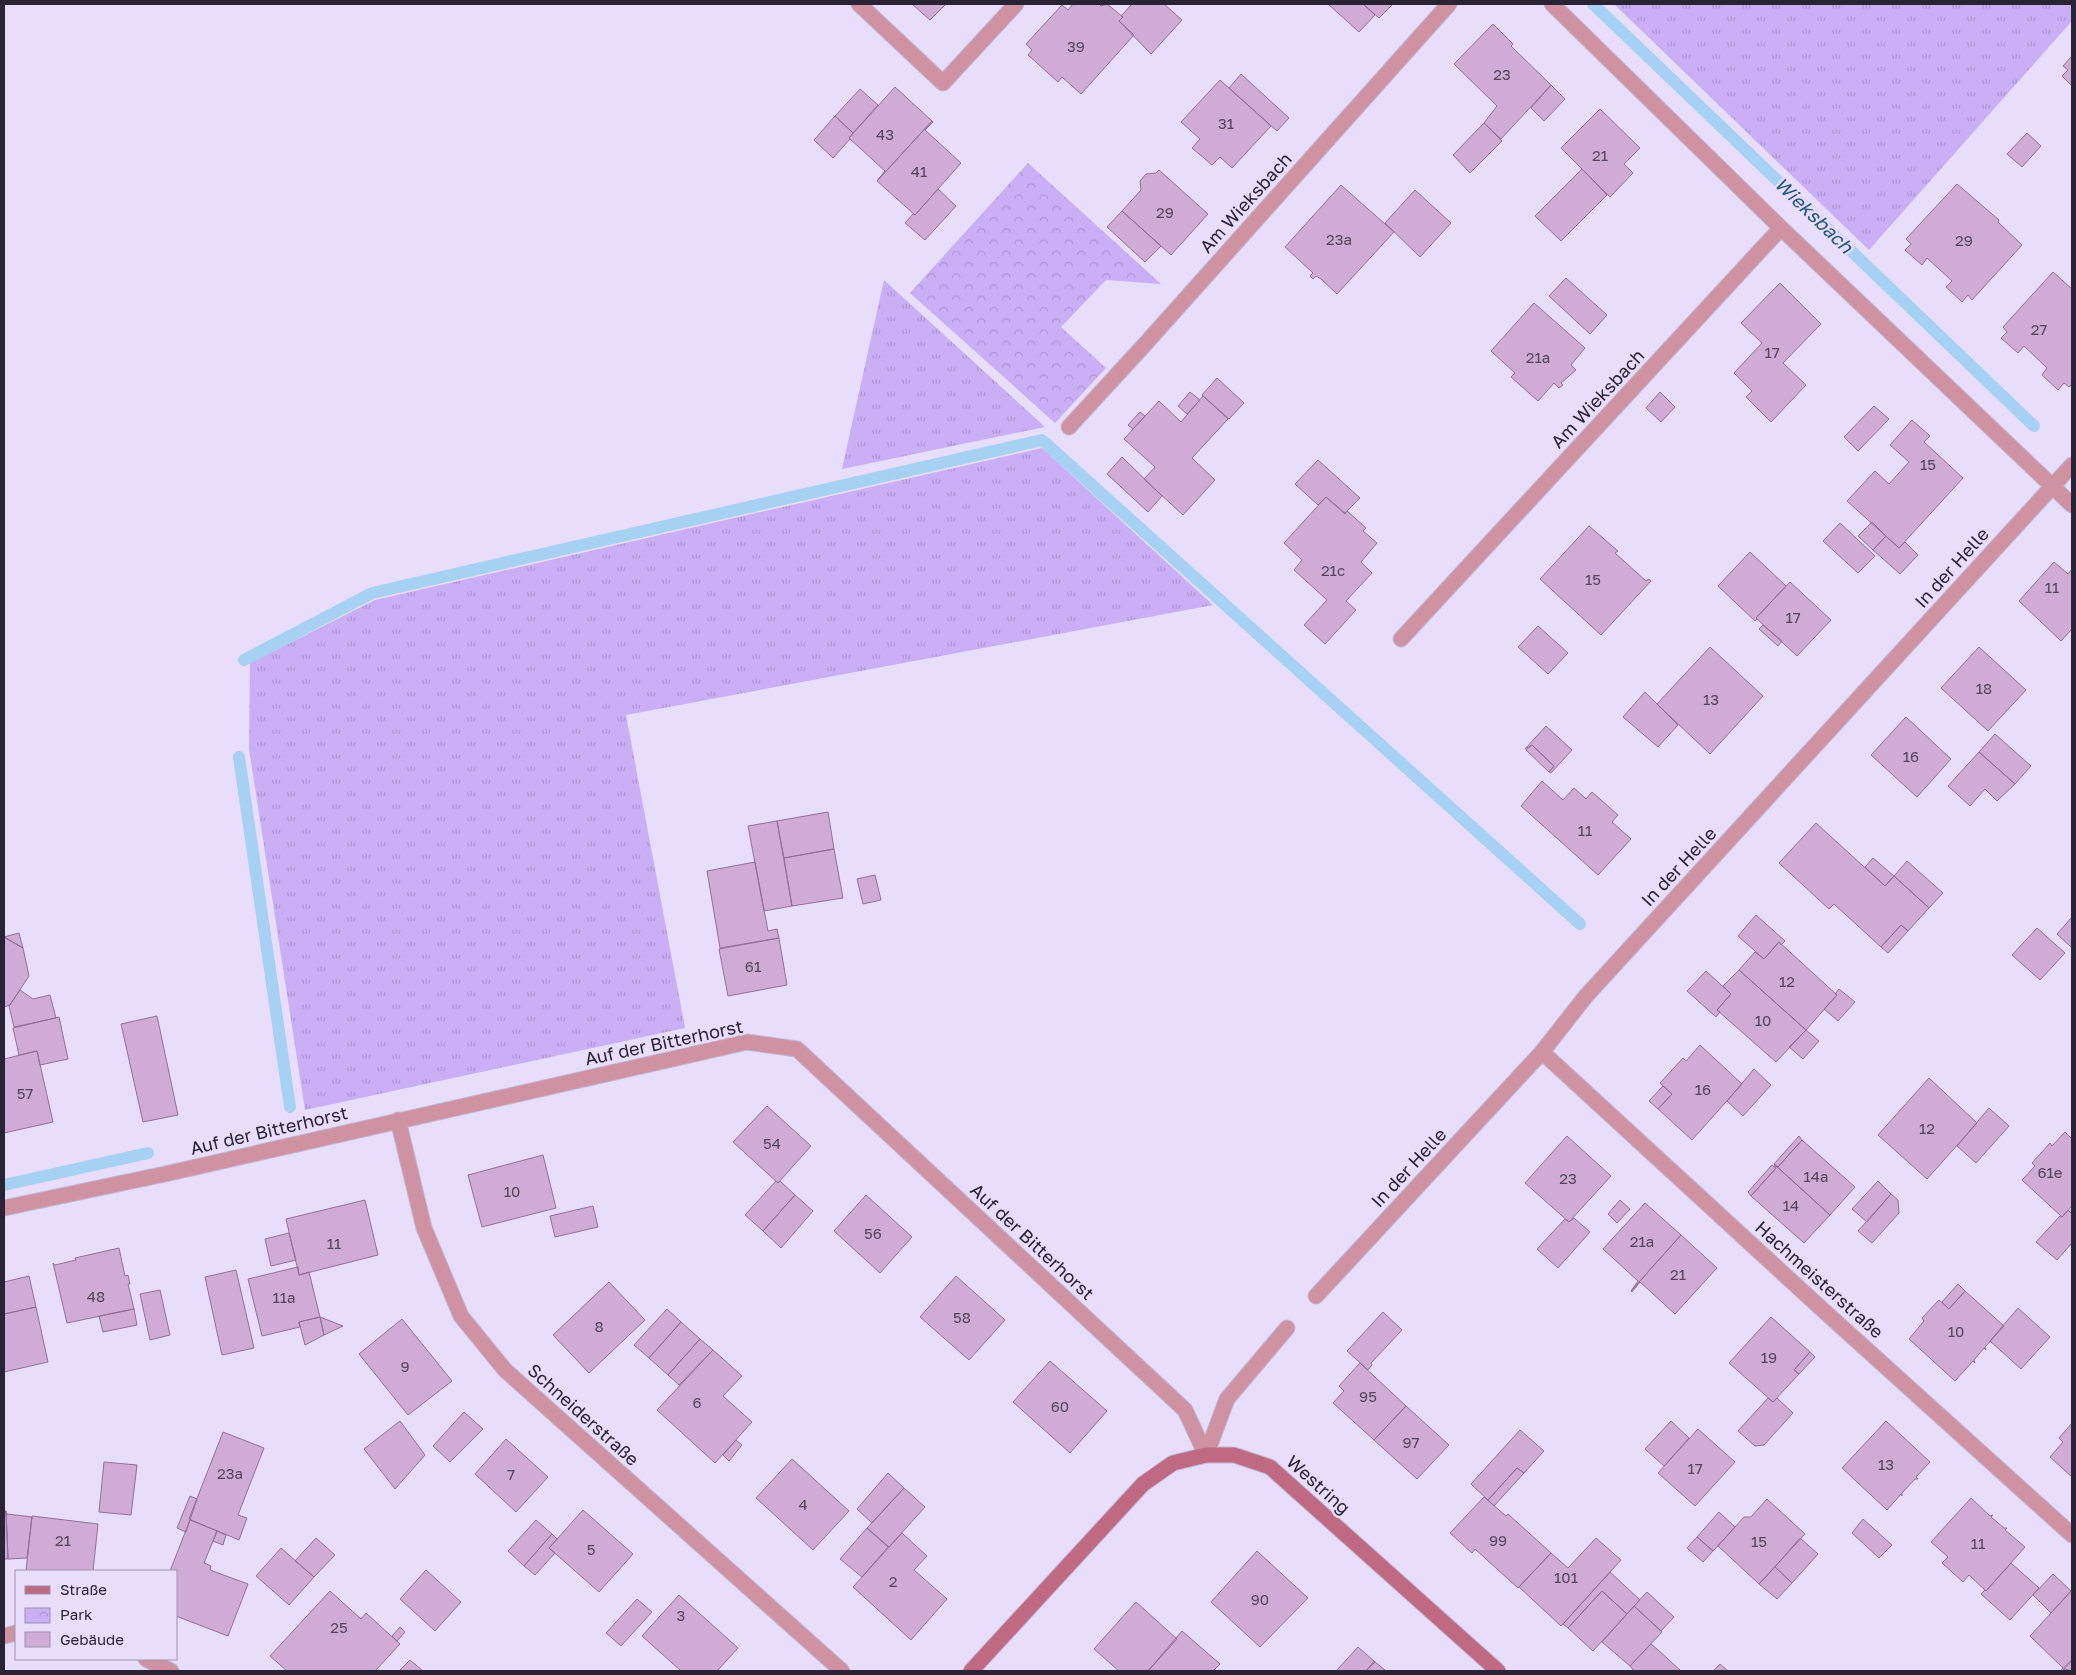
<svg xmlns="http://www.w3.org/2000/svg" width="2076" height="1675" font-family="'Golos Text',sans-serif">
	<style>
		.grass { fill: url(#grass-tufts) }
		.park { fill: url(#park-crowns) }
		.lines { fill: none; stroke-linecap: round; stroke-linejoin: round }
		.stream { stroke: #a7d1f3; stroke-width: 12 }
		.building { fill: #d0abd5; stroke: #926f97 }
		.street-casing { stroke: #c2b8d4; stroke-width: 17 }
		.secondary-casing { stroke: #c2b8d4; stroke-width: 17 }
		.street { stroke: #ce92a2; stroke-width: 15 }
		.secondary { stroke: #bf6982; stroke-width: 15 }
		.labels { text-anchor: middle; stroke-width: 5; stroke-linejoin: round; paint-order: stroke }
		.number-label { font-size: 15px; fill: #54455e }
		.street-label { font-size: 18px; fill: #2a2336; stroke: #e8ddfb }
		.water-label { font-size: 19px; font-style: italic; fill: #23597d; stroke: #e8ddfb }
	</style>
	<defs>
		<pattern id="grass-tufts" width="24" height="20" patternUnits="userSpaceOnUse" patternTransform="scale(1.25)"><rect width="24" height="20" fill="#caaef6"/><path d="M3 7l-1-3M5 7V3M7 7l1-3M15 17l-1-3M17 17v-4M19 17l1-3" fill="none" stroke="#ae95d4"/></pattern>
		<pattern id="park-crowns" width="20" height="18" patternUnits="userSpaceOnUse" patternTransform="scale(1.25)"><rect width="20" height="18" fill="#caaef6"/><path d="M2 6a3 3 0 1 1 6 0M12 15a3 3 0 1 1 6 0" fill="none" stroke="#ae95d4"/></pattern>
	</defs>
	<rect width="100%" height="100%" fill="#e8ddfb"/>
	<path class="grass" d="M1614,4H2072V21L1869,250Z
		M884,280L1045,427L842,469Z
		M1042,448L1213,605L626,715L685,1028L305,1110L249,749L250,663L375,600Z"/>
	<path class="park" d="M1028,163L1161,284L1106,280L1061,327L1106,368L1055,423L910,293Z"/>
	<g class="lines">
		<path class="stream" d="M1593,4L2034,426
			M244,660L372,593L1042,440L1580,924
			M239,757L290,1107
			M4,1185L148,1153"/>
	</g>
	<path class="building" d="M912,4H946L930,20Z
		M1073,4H1099L1101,6L1107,4L1123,17L1119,21L1134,35L1081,94L1062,77L1058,82L1028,55L1032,50L1026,44L1062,5L1068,10Z
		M1132,4H1164L1182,20L1151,54L1119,21L1123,17L1121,16Z
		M1328,4H1363L1375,15L1359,32Z
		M1363,4H1393L1379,18Z
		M1493,24L1513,44L1511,46L1551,85L1501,139L1484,123L1497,106L1454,64Z
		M2072,56V86L2062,76L2068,70L2063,66Z
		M1241,74L1289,118L1277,131L1229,88Z
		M1220,80L1271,126L1232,168L1220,157L1212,165L1192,148L1200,139L1181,122Z
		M1551,85L1565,99L1544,121L1531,108Z
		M895,87L932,121L877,181L885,171L849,138Z
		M860,89L878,105L853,133L835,116Z
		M1600,109L1640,148L1624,164L1633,173L1610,197L1561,148Z
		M835,116L853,133L849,138L850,139L833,158L814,140Z
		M932,121L933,122L925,130L961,163L915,215L877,181Z
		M1484,123L1502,141L1470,173L1453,155Z
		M2027,133L2041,146L2022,167L2007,154Z
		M1582,169L1607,195L1561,241L1535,216Z
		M1159,170L1208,214L1171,255L1122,211L1141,190L1140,181L1146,174L1156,173Z
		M1957,184L1999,220L1998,222L2022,245L1972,300L1968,295L1962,302L1946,287L1952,281L1927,258L1922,265L1905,250L1911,244L1906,239Z
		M1341,185L1394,232L1337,294L1321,279L1316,276L1313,279L1310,276L1313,273L1285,247Z
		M938,189L956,206L925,240L905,223L913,214L915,215Z
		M1415,190L1451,223L1420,257L1385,223Z
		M1122,211L1161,246L1145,262L1107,227Z
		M2053,272L2072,289V384L2069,387L2064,383L2058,390L2042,375L2047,368L2024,346L2018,353L2001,338L2007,332L2003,327Z
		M1566,278L1607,315L1590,334L1549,296Z
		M1780,283L1821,324L1783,363L1806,385L1771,422L1746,397L1752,391L1734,373L1762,343L1741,323Z
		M1534,303L1585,348L1571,365L1576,370L1561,383L1563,385L1559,388L1554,383L1538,401L1511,377L1515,373L1491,351Z
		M1217,378L1244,403L1229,419L1202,395Z
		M1190,392L1200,400L1187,414L1178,406Z
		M1660,392L1675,407L1661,422L1646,408Z
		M1203,396L1228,419L1192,458L1215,480L1183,515L1144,479L1155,467L1124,439L1159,401L1181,422Z
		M1874,406L1889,419L1858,451L1844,437Z
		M1140,412L1145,416L1133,429L1128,425Z
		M1912,420L1930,436L1924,442L1963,478L1899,548L1847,501L1875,471L1889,484L1909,462L1890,445Z
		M1122,457L1162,496L1148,512L1107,474Z
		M1318,460L1360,498L1345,513L1326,497L1318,505L1295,484Z
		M1326,497L1345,514L1347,511L1366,528L1363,531L1377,543L1361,562L1372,573L1346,601L1356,610L1325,644L1304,625L1327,600L1294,570L1302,560L1284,543Z
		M1872,522L1886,536L1873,550L1858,536Z
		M1840,523L1875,556L1858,573L1823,541Z
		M1589,526L1618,551L1615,553L1646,581L1649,579L1651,581L1601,635L1540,579Z
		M1886,536L1899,548L1905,542L1918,555L1900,574L1873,550Z
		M1750,552L1786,586L1756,618L1757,619L1755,621L1718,586Z
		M2054,562L2068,574L2072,569V629L2061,641L2019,601Z
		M1790,582L1831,620L1797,656L1756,618Z
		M1763,625L1782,641L1778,646L1759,629Z
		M1538,626L1568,653L1548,674L1518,647Z
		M1710,647L1763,696L1710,754L1657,704Z
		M1979,647L2026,690L1988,731L1941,688Z
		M1645,692L1678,725L1658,747L1623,717Z
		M1906,717L1951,759L1917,797L1871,755Z
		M1546,726L1572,750L1551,773L1549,772L1554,766L1532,745L1525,749Z
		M1995,734L2031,766L2015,784L1979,752Z
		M1532,745L1554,766L1549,772L1526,750Z
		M1979,752L2015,784L1997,801L1985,789L1970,806L1948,786Z
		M1542,781L1563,800L1574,788L1586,799L1592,792L1618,815L1612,822L1631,839L1598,875L1521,806Z
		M828,812L834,849L784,858L777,821Z
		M777,821L792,906L764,911L748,826Z
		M1816,823L1885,886L1894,876L1929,908L1908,931L1901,925L1881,947L1834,904L1829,909L1779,863Z
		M834,849L843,898L792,906L784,858Z
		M1873,858L1894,876L1885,886L1865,867Z
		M1907,861L1943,893L1929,908L1894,876Z
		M755,862L768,931L777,929L779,938L720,948L707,871Z
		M875,875L881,900L863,904L857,879Z
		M1756,915L1785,941L1781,945L1779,942L1764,959L1738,936Z
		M2072,917V948L2057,934Z
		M1901,925L1908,931L1888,953L1881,947Z
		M2037,928L2065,953L2040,980L2012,955Z
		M19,933L23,948L4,937Z
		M4,937L23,948L29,976L10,1005L4,1007Z
		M779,938L787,985L728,996L719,949Z
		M1779,942L1837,995L1806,1030L1739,970L1755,952L1764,959Z
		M1739,970L1806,1030L1776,1062L1717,1010L1731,994L1723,986Z
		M1706,971L1731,994L1717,1010L1720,1012L1716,1017L1687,991Z
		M1839,989L1855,1002L1838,1021L1824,1009L1837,995L1835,994Z
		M20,990L33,999L50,995L56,1018L14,1027L9,1006Z
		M157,1016L178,1115L143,1122L121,1024Z
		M59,1017L68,1059L40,1065L37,1051L19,1055L13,1028Z
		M1806,1030L1819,1041L1803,1059L1789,1047Z
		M1700,1045L1742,1084L1692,1140L1658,1109L1672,1094L1660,1083L1683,1058L1686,1061Z
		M37,1051L53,1122L4,1133V1059Z
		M1754,1069L1771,1085L1743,1116L1727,1101Z
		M1929,1078L1977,1123L1927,1179L1878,1135Z
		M1663,1086L1672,1094L1658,1109L1649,1101Z
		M767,1106L811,1146L778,1183L733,1142Z
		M1989,1108L2009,1126L1976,1163L1957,1146Z
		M2065,1132L2072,1139V1206L2062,1217L2022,1180L2035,1166L2032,1163L2050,1143L2052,1146Z
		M1567,1136L1611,1176L1569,1222L1525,1183Z
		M1799,1136L1802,1140L1778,1167L1774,1164Z
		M1802,1140L1855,1187L1830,1215L1774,1164L1778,1167Z
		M543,1155L556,1208L482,1227L468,1175Z
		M1774,1164L1830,1215L1804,1243L1751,1196L1776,1168Z
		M1772,1165L1776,1168L1751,1196L1748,1192Z
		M776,1181L778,1183L780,1181L795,1195L763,1231L745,1215Z
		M1878,1181L1891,1194L1867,1222L1852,1209Z
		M1891,1194L1898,1200L1899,1213L1872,1243L1858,1231Z
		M795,1195L813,1211L781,1248L763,1231Z
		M866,1195L912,1237L880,1273L834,1231Z
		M365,1200L378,1255L299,1275L286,1219Z
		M1620,1200L1630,1209L1617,1223L1608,1214Z
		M1645,1203L1681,1235L1631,1291L1638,1281L1603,1249Z
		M593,1206L598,1227L555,1237L550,1216Z
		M2068,1210L2072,1214V1243L2057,1260L2036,1242L2060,1216L2062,1217Z
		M1574,1218L1590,1232L1558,1268L1537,1249L1565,1219L1569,1222Z
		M289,1233L296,1260L271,1266L265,1239Z
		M1681,1235L1717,1268L1675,1314L1640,1282L1632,1292L1631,1291Z
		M119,1248L125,1276L128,1275L130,1284H128L134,1309L67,1323L53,1263L55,1265L76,1260L75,1258Z
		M298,1267L299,1275L309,1272L320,1317L299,1322L300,1327L262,1336L248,1279Z
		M236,1270L254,1348L222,1355L205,1277Z
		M29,1276L36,1307L4,1314V1282Z
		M956,1276L1005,1320L969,1360L920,1317Z
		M609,1282L645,1320L589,1373L553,1335Z
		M1958,1284L1965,1291L1949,1309L1942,1302Z
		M160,1290L170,1335L150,1340L140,1294Z
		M1965,1291L2004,1326L1985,1347L1986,1350L1984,1348L1974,1360L1975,1363L1973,1361L1955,1381L1909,1339L1924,1321L1922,1318L1939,1300L1949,1309Z
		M36,1307L48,1362L4,1372V1314Z
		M2018,1308L2050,1337L2021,1369L1990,1341Z
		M134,1309L137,1325L103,1332L99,1316Z
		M667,1309L681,1322L649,1358L634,1345Z
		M1383,1312L1402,1330L1371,1363L1372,1365L1368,1370L1347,1351Z
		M320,1317L324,1335L305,1345L299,1322Z
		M320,1317L343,1326L324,1335Z
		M1771,1317L1810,1352L1794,1370L1799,1374L1773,1402L1729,1363Z
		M402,1319L452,1381L408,1415L359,1354Z
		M681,1322L700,1339L668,1375L649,1358Z
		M700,1339L713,1350L679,1385L668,1375Z
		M713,1350L742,1376L723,1396L752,1422L715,1463L657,1410Z
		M1810,1352L1815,1357L1799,1374L1794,1370Z
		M1050,1361L1107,1411L1070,1453L1013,1402Z
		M1360,1363L1406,1406L1374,1440L1333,1403L1344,1391L1339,1386Z
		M1768,1398L1773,1402L1777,1398L1793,1413L1764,1445L1755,1446L1738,1431Z
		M1406,1406L1449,1445L1417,1479L1374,1440Z
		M464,1412L483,1429L450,1462L433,1446Z
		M400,1421L425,1455L395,1489L364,1449Z
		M1671,1421L1689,1438L1664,1466L1645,1449Z
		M1886,1421L1930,1462L1916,1477L1918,1479H1915L1902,1493V1496L1901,1494L1887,1510L1842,1468Z
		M2072,1423V1477L2050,1457L2063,1442L2059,1438Z
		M1698,1429L1735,1462L1695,1506L1658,1473Z
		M1520,1430L1544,1451L1524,1473L1517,1468L1488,1500L1471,1484Z
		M223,1432L264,1448L238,1515L247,1518L239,1540L189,1519Z
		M506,1439L548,1477L516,1512L475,1474Z
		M736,1440L742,1445L729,1461L723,1455Z
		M792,1459L849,1511L813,1550L756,1498Z
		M104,1462L137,1465L131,1515L99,1512Z
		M1517,1468L1524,1473L1494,1506L1488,1500Z
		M888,1473L904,1488L872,1523L857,1509Z
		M904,1488L925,1507L889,1547L867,1528Z
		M190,1496L197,1499L186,1532L177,1528Z
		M1484,1497L1506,1516L1508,1514L1551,1553L1518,1588L1475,1549L1472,1553L1450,1533Z
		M1971,1498L1990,1516L1993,1515L1991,1517L2004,1528H2007L2005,1530L2025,1547L1986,1591L1969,1575L1963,1582L1942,1563L1948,1557L1931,1542Z
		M1767,1499L1805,1534L1759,1584L1718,1546L1744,1517H1751Z
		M583,1510L633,1554L599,1592L549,1548Z
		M4,1511H6L8,1559H4Z
		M6,1511L7,1514L32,1517L27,1558L8,1559Z
		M1719,1512L1735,1527L1713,1551L1697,1537Z
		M32,1516L98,1524L93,1571H26Z
		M1863,1519L1892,1545L1879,1558L1852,1533Z
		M190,1520L217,1531L204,1563L211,1566L210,1570L248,1584L228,1636L176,1616V1571H170Z
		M536,1520L552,1534L524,1566L508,1551Z
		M867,1528L888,1547L862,1577L840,1559Z
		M217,1531L226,1535L223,1545L213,1541Z
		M902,1533L927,1556L914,1570L947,1599L911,1640L853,1587Z
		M552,1534L557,1539L549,1548L555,1553L535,1575L524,1566Z
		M1697,1537L1713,1551L1703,1562L1687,1548Z
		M316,1538L335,1555L314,1577L295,1561Z
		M1596,1538L1621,1560L1561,1626L1519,1587L1551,1553L1568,1568Z
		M1800,1538L1818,1554L1792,1583L1775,1567Z
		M281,1548L314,1577L289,1605L256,1576Z
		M1257,1551L1308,1598L1260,1647L1211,1602Z
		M2011,1563L2039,1588L2010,1620L1981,1594L1985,1590L1986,1591Z
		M1775,1567L1792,1583L1777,1599L1759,1584Z
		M426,1570L461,1602L435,1631L400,1599Z
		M1610,1572L1640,1600L1627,1614L1602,1591L1568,1628L1563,1624Z
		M2053,1574L2071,1591L2051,1613L2033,1595Z
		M2072,1590V1660L2060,1671L2063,1668L2030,1636Z
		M330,1591L361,1619L366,1613L400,1644L375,1671H287L270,1656Z
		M1602,1591L1627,1614L1593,1651L1568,1628Z
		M1647,1592L1674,1617L1661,1631L1634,1606Z
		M679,1595L738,1648L717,1671H681L642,1636Z
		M637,1599L652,1612L621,1646L606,1633Z
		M1136,1602L1177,1639L1148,1671H1119L1094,1649Z
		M1634,1606L1662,1632L1630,1666L1602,1642Z
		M400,1627L405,1632L397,1641L392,1636Z
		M1182,1631L1220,1664L1213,1671H1148Z
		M1651,1644L1657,1649L1681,1671H1634L1630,1666Z
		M1358,1647L1375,1662L1366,1671H1336Z
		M410,1660L423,1671H399Z
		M2072,1660V1671L2065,1669L2062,1671Z
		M1374,1661L1386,1671H1366Z
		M1720,1664L1728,1671H1713Z"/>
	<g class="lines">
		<g class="street-casing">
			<path id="street" d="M859,4L943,83L1016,4
				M1552,4L1781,228L2072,505
				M1069,427L1147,342L1449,4
				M1401,639L1781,228
				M1542,1052L1824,1311L2072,1535
				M398,1120L424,1228L461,1316L505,1370L842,1671
				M4,1208L165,1174L747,1042L797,1049L1185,1410L1206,1455
				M1316,1296L1542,1052L1586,996L2072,465
				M1206,1455L1227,1399L1287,1328
				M4,1636L16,1633
				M146,1659L171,1671"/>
		</g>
		<g class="secondary-casing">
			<path id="secondary" d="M971,1671L1143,1484L1173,1463L1206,1455H1234L1270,1467L1498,1671"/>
		</g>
		<use href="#street" class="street"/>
		<use href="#secondary" class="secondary"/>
	</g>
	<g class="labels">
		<g class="number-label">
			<text x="1076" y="52">39</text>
			<text x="1502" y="80">23</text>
			<text x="1226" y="129">31</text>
			<text x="885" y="140">43</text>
			<text x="1600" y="161">21</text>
			<text x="919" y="177">41</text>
			<text x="1165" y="218">29</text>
			<text x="1339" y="245">23a</text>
			<text x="1964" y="246">29</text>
			<text x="2039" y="335">27</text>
			<text x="1772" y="358">17</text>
			<text x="1538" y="363">21a</text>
			<text x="1928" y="470">15</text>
			<text x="1333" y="576">21c</text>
			<text x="1593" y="585">15</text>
			<text x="2052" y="593">11</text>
			<text x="1793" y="623">17</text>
			<text x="1984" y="694">18</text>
			<text x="1711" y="705">13</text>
			<text x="1911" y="762">16</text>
			<text x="1585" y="836">11</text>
			<text x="753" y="972">61</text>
			<text x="1787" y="987">12</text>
			<text x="1763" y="1026">10</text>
			<text x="1703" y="1095">16</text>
			<text x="25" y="1099">57</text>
			<text x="1927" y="1134">12</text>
			<text x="772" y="1149">54</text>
			<text x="2050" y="1178">61e</text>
			<text x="1816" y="1182">14a</text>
			<text x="1568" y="1184">23</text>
			<text x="512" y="1197">10</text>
			<text x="1791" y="1211">14</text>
			<text x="873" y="1239">56</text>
			<text x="1642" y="1247">21a</text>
			<text x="334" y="1249">11</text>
			<text x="1678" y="1280">21</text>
			<text x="96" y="1302">48</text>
			<text x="284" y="1303">11a</text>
			<text x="962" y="1323">58</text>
			<text x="599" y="1332">8</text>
			<text x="1956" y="1337">10</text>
			<text x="1769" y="1363">19</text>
			<text x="405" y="1372">9</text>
			<text x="1368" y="1402">95</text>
			<text x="697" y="1408">6</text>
			<text x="1060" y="1412">60</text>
			<text x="1411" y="1448">97</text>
			<text x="1886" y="1470">13</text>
			<text x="1695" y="1474">17</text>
			<text x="230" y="1479">23a</text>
			<text x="511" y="1480">7</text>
			<text x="803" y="1510">4</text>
			<text x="63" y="1546">21</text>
			<text x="1498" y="1546">99</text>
			<text x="1759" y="1547">15</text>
			<text x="1978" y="1549">11</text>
			<text x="591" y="1555">5</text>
			<text x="1566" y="1583">101</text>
			<text x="893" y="1587">2</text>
			<text x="1260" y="1605">90</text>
			<text x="681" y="1621">3</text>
			<text x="339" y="1633">25</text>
		</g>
		<g class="street-label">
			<text transform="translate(1246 203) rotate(-48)" y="6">Am Wieksbach</text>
			<text transform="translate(1598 399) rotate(-47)" y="6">Am Wieksbach</text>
			<text transform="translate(1952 568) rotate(-48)" y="6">In der Helle</text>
			<text transform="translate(1679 867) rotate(-47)" y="6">In der Helle</text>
			<text transform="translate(664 1043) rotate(-12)" y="6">Auf der Bitterhorst</text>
			<text transform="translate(269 1131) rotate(-13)" y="6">Auf der Bitterhorst</text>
			<text transform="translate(1409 1168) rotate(-47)" y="6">In der Helle</text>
			<text transform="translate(1032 1242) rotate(43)" y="6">Auf der Bitterhorst</text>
			<text transform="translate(1819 1280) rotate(42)" y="6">Hachmeisterstraße</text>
			<text transform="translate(583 1415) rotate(42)" y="6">Schneiderstraße</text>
			<text transform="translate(1318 1485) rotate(42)" y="6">Westring</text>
		</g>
		<g class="water-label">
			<text transform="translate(1814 215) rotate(44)" y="7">Wieksbach</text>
		</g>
	</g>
	<rect width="2076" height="1675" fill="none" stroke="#2a2336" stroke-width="10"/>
	<rect x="15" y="1570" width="162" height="90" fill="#e8ddfb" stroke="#9c93ac"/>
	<rect x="25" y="1586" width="25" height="8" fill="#bf6982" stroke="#9c93ac"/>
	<text x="60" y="1595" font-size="15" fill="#2a2336">Straße</text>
	<rect x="25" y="1608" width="25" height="15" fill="url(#park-crowns)" stroke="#9c93ac"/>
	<text x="60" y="1620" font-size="15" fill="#2a2336">Park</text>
	<rect x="25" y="1632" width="25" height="15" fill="#d0abd5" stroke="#9c93ac"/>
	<text x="60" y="1645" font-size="15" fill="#2a2336">Gebäude</text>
</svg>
